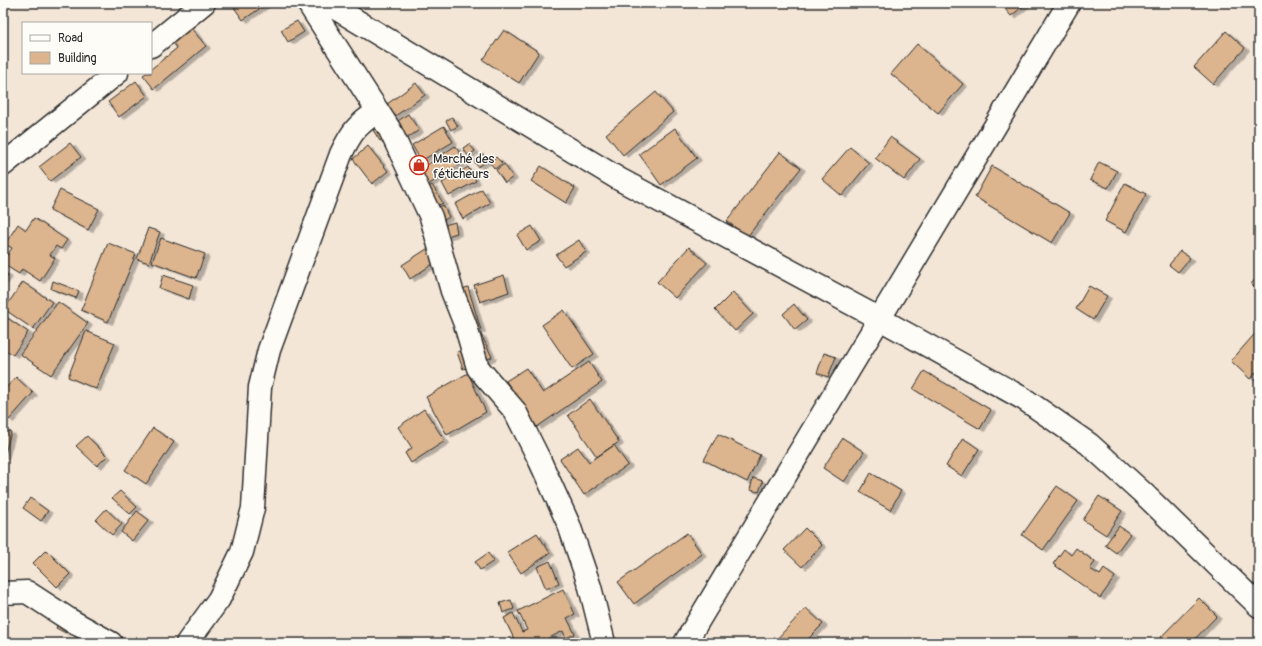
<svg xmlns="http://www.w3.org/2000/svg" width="1262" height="646" font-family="Pangolin,sans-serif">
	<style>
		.building { fill: #dcb48d; stroke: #2b2b2b; filter: url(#shadow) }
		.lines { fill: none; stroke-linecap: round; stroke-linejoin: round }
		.minor-casing { stroke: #2b2b2b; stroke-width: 25 }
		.tertiary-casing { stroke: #2b2b2b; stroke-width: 25 }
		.minor { stroke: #fdfcf7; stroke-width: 22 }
		.tertiary { stroke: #fdfcf7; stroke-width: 22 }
		.labels { text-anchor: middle; stroke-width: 3; stroke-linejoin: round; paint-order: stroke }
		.poi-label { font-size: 13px; fill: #2b2b2b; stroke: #fdfcf7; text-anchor: start }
	</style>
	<defs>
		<filter id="shadow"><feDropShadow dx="4.5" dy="2.5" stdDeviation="0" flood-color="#0004"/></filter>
	</defs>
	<rect width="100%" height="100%" fill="#f3e6d7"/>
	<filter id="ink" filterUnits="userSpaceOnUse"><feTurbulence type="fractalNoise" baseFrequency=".025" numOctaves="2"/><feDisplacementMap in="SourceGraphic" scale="8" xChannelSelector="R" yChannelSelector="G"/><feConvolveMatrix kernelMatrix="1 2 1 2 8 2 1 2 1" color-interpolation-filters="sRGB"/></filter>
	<g filter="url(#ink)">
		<path class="building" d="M231,3H268L243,20Z
			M1000,3H1027L1011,16Z
			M297,21L304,32L288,42L281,30Z
			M191,28L206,46L154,89L143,75L146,73H151V69L177,48L173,43Z
			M504,30L539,52L519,83L483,60Z
			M1226,31L1245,48L1213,84L1194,67Z
			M917,44L963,84L938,113L891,74Z
			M136,81L147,96L119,117L108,102Z
			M416,83L425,95L391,119L383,107Z
			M656,92L673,112L623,155L606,134Z
			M408,114L419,130L406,139L395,123Z
			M452,117L458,126L451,130L446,121Z
			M380,126L387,137L380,141L373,130Z
			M444,126L453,142L421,161L412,145Z
			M675,128L697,158L661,185L639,154Z
			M890,137L920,159L904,180L875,158Z
			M70,143L81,157L50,181L39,167Z
			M469,144L475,151L468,156L463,148Z
			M368,146L388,171L372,184L353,159Z
			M455,146L465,161L428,185L418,171Z
			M850,147L869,163L842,196L822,179Z
			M780,152L801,168L747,237L727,221Z
			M483,154L487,161L478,167L474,161Z
			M496,157L502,163L495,169L490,163Z
			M1099,162L1117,171L1108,188L1090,180Z
			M504,164L513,177L505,183L496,170Z
			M541,166L575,188L566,203L531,181Z
			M992,166L1070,213L1052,243L975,197Z
			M468,167L476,181L449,196L442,183Z
			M1125,183L1146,194L1126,232L1105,221Z
			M432,185L443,203L433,208L423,190Z
			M482,189L490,203L463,219L455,204Z
			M60,190L99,209L88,230L50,210Z
			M443,205L449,217L438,224L431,212Z
			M34,218L67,240L61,249L56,246L50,255L55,258L40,281L22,269L19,274L3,264V261L12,248L5,244L18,224L26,230Z
			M455,222L457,233L444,237L441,226Z
			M532,226L541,241L526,250L517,235Z
			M148,228L160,232L149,263L137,259Z
			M161,238L205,254L196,278L152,262Z
			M579,240L586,252L564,266L556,255Z
			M108,243L136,254L108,322L81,310Z
			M430,247L439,260L410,279L402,265Z
			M689,247L707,263L675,298L657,282Z
			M1180,251L1190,258L1178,272L1169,265Z
			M3,271L8,275L3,282Z
			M163,275L193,285L189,299L159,288Z
			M504,275L509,292L480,302L474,285Z
			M1259,275V292L1251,284Z
			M53,281L79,291L76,298L51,289Z
			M23,282L52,302L33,329L4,309Z
			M1089,286L1107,296L1093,320L1076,309Z
			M468,287L481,330L471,334L458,290Z
			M733,292L753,314L735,331L715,310Z
			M58,302L88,323L51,375L20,354Z
			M794,304L807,320L795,330L783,314Z
			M564,310L594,354L572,369L542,325Z
			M3,315L28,332L13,355L3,348Z
			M1259,329V369L1250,379L1231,361Z
			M86,331L115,343L96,389L68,377Z
			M481,334L492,357L482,362L470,340Z
			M469,347L475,365L463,369L457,352Z
			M824,353L836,357L828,377L817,373Z
			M589,362L602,382L537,427L506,381L526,368L543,393Z
			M924,371L991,410L980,429L913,389Z
			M468,373L486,412L447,435L426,397Z
			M16,377L33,393L9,420L3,415V391Z
			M590,399L619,442L597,457L568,415Z
			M424,409L445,441L411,463L405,453L412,448L398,427Z
			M153,428L174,442L146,484L125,470Z
			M3,430L11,432L4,457L3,456Z
			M718,434L760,455L747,482L704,460Z
			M87,436L107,456L97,466L76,446Z
			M843,438L864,452L844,482L823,468Z
			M963,438L979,449L962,476L946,466Z
			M614,445L628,465L584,495L560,459L578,447L589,462Z
			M871,473L901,491L890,510L860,492Z
			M753,478L763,481L759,492L750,490Z
			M1057,486L1078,501L1043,550L1022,535Z
			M120,491L137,507L130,514L112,498Z
			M1099,496L1122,511L1106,535L1083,520Z
			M30,498L48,511L41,521L23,508Z
			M106,509L122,524L112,535L96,520Z
			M137,511L149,520L132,541L121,532Z
			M1119,526L1130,534L1116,553L1105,545Z
			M805,528L822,545L802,567L784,550Z
			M537,533L550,553L521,573L507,552Z
			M687,533L702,554L634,604L618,582Z
			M1076,548L1095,562L1090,569L1100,575L1104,569L1115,577L1100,598L1053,564L1064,549L1071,555Z
			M46,550L70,574L57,587L33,563Z
			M488,553L494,561L480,570L475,562Z
			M550,561L559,583L546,589L537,567Z
			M563,589L575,614L567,618L575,634L566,638L563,631L539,643H516L504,618L513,613L522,632L527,630L518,611Z
			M1199,598L1217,616L1191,643H1163L1159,639Z
			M511,600L514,609L503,613L500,603Z
			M806,608L823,624L804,643H773Z
			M60,620L70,626L66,633L56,628Z"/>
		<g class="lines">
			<g class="minor-casing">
				<path id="minor" d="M308,3L390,130L431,217L452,291L465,324L478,368L515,411L540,461L569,525L590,587L604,643
					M327,3L619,179L880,319L1024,399L1089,444L1143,493L1259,606
					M3,593L27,592L70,620L111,643
					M187,643L219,599L242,552L253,508L260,387L269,350L341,154C352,131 357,125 378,111
					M685,643L1069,3"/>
			</g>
			<g class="tertiary-casing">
				<path id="tertiary" d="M151,46L204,3
					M3,165L117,73"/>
			</g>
			<use href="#minor" class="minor"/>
			<use href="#tertiary" class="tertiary"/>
		</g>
	</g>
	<defs>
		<g id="shop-ring" transform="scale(1)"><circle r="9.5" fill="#fdfcf7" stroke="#c8321e" stroke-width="1.5"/><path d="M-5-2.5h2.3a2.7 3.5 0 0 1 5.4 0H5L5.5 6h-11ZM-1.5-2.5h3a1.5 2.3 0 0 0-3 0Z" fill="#c8321e"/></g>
	</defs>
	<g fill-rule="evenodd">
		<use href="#shop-ring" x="419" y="165"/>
	</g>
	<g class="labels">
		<g class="poi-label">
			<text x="433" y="163">Marché des<tspan x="433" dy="15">féticheurs</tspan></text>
		</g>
	</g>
	<rect width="1262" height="646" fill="none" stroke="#fdfcf7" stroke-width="16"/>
	<rect x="8" y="8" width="1246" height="630" fill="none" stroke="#2b2b2b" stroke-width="1.5" filter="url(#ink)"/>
	<rect x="22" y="22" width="130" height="52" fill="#fdfcf7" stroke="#a9a8a5"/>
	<rect x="30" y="35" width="20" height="6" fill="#fdfcf7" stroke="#a9a8a5"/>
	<text x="58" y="42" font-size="12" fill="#2b2b2b">Road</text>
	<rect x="30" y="52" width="20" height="12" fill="#dcb48d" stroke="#a9a8a5"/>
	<text x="58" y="62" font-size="12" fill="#2b2b2b">Building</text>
</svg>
